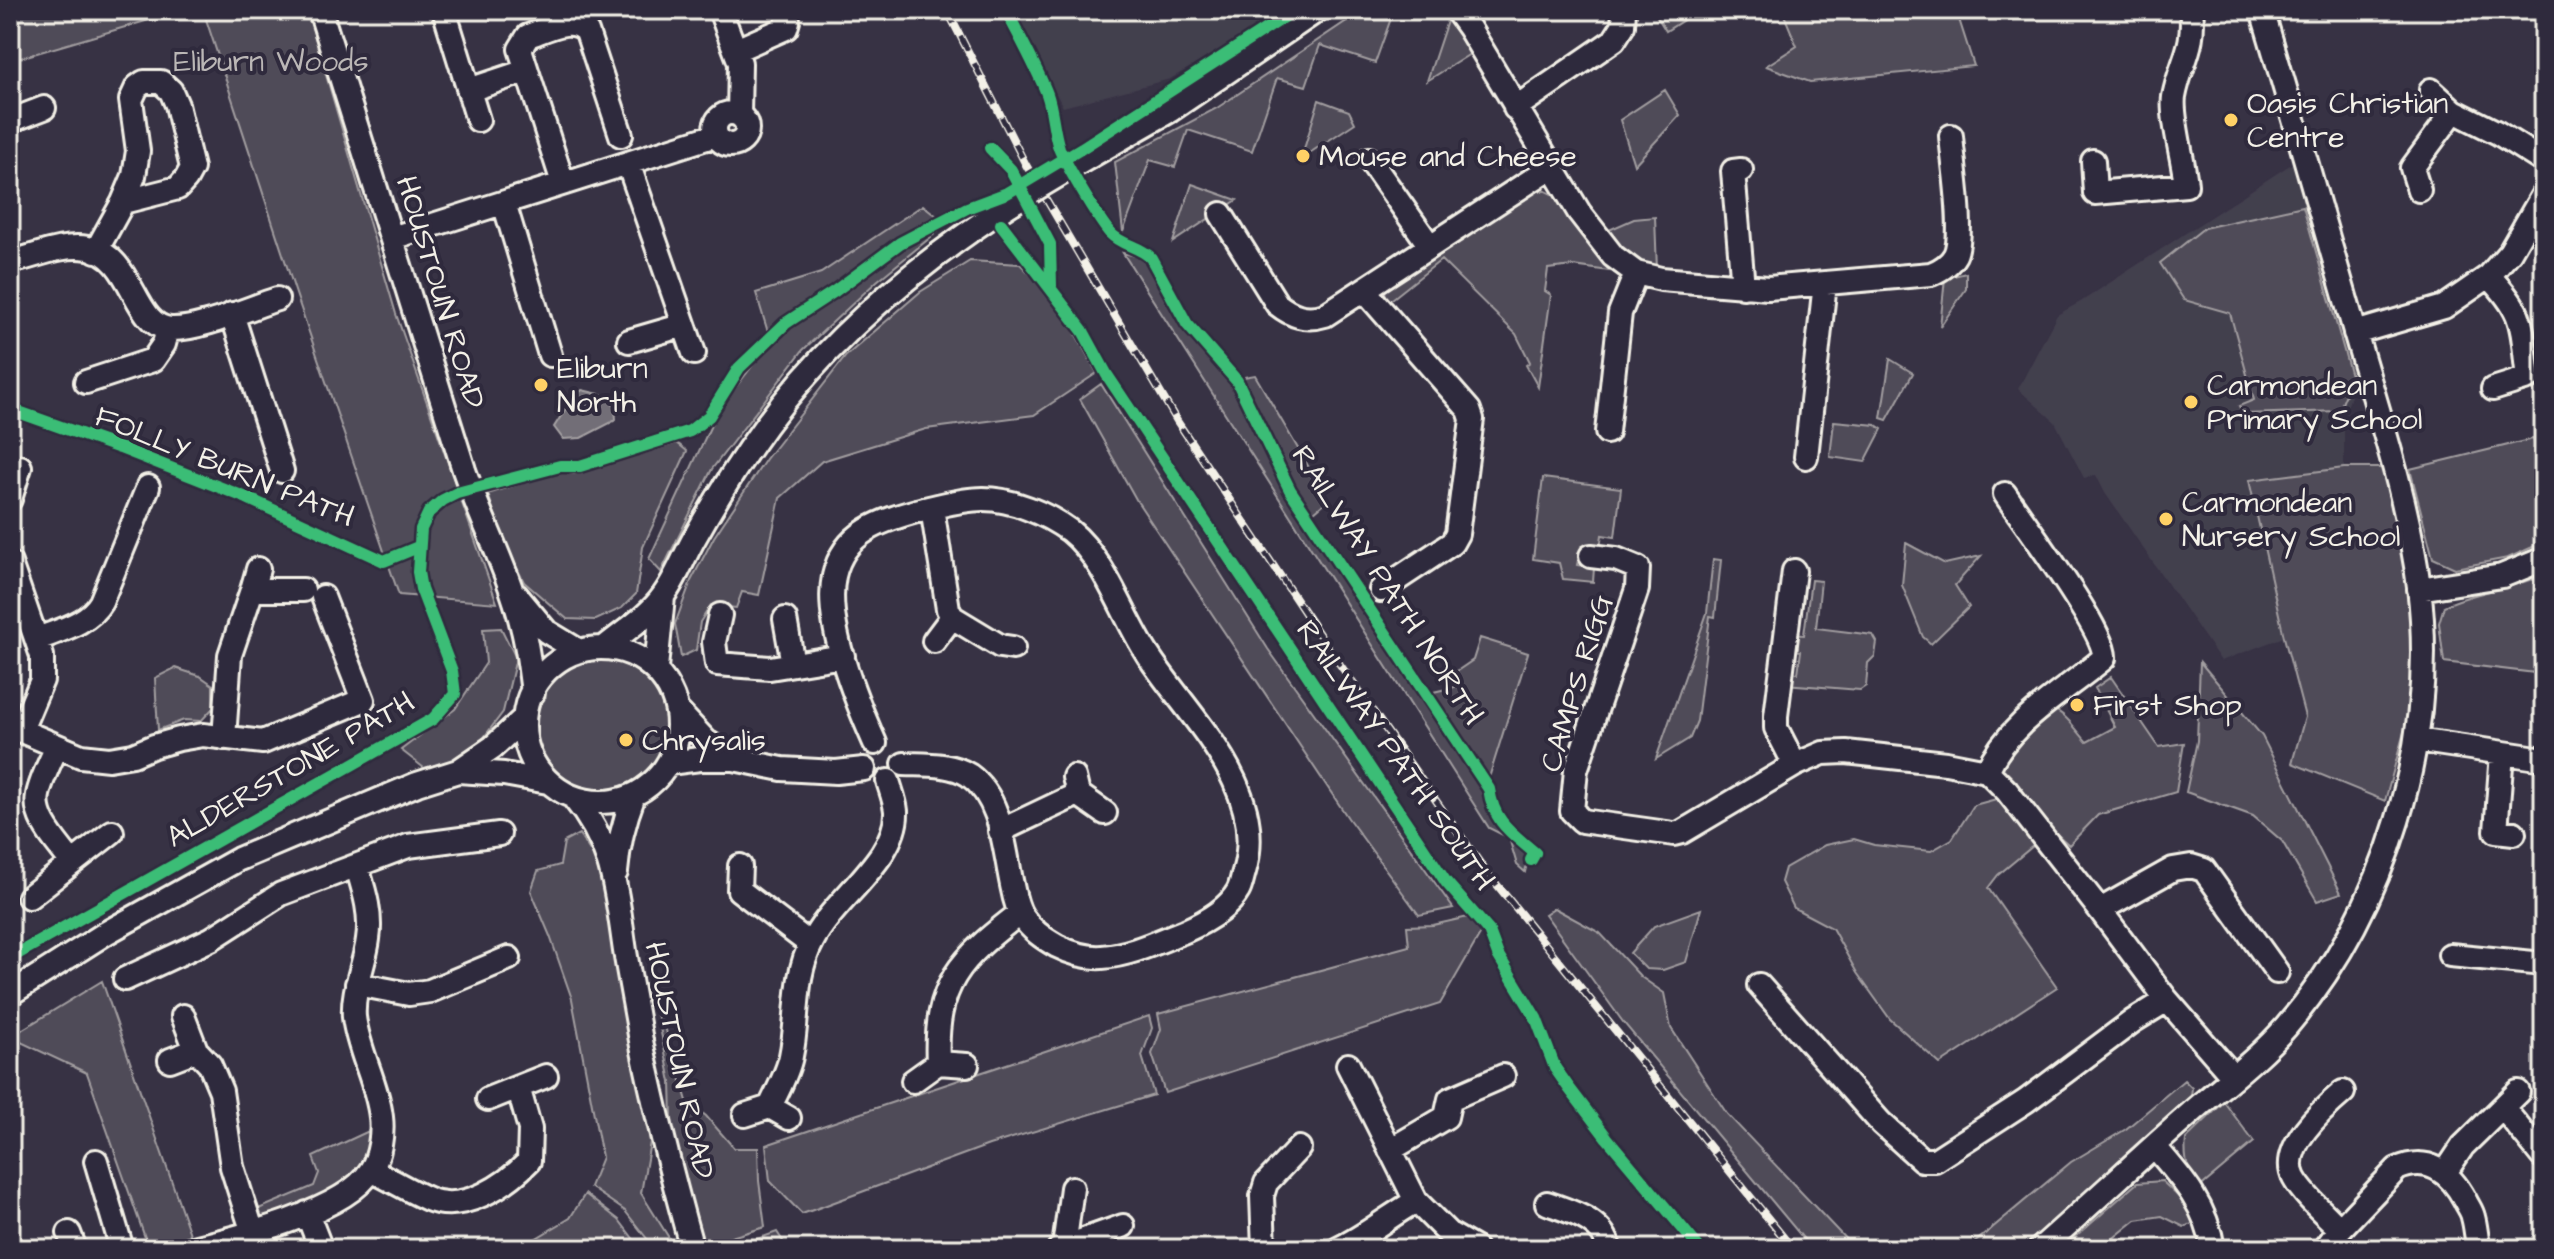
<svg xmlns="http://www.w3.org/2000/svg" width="2554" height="1259" font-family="'Architects Daughter',sans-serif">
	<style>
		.built { fill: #433f4e }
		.green { fill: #504b59; stroke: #a29ea0; stroke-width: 2 }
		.water { fill: #726e77; stroke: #a6a2a4; stroke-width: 2 }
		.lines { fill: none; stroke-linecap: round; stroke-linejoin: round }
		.minor-casing { stroke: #f4f1e8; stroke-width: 28 }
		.minor { stroke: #2f2a3d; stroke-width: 22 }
		.rail-casing { stroke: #f4f1e8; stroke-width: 8 }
		.rail { stroke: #2f2a3d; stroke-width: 5; stroke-dasharray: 15; stroke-linecap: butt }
		.minor-bridge-casing { stroke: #f4f1e8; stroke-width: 28; stroke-linecap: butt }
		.minor-bridge { stroke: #2f2a3d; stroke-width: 22 }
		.cycleway-casing { stroke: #2f2a3d; stroke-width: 17 }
		.cycleway { stroke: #3abd76; stroke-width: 12 }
		.poi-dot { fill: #ffd166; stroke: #2f2a3d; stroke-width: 3 }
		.labels { text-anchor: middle; stroke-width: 8; stroke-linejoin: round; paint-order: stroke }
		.park-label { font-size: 30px; fill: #bbb7b6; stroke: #2f2a3d }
		.poi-label { font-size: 30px; fill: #f4f1e8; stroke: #2f2a3d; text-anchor: start }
		.street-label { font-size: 30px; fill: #f4f1e8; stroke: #2f2a3d }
	</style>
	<rect width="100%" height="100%" fill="#373244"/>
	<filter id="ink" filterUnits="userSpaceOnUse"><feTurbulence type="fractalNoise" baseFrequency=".0125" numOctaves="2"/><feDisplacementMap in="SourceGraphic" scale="16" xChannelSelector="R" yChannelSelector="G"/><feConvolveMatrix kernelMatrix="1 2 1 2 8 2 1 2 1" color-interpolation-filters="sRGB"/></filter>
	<g filter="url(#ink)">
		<path class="built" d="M1014,10H1281L1267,22L1170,79L1063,107Z
			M2299,159L2359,373L2344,416V468L2249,480L2284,637L2221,661L2105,493L2096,475L2084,478L2055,422L2018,389L2057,315L2082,301Z"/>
		<path class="green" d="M10,10H183L10,61Z
			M203,10H307L396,314L497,603L399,595L296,294Z
			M1363,10H1394L1375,63L1320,45L1306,86L1277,78L1252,151L1188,130L1175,167L1150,160L1123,232L1115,162L1217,108Z
			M1653,10H1699L1666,31Z
			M1782,10H1956L1974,66L1810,82L1766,66L1797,46Z
			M1448,18L1470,54L1427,81Z
			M1665,90L1680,115L1634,165L1620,120Z
			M1319,100L1349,111L1355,123L1308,154L1304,149Z
			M1192,184L1237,200L1173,242Z
			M1529,191H1546L1558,197L1609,271L1573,266L1548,269L1545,291L1551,295L1538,387L1526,365L1530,362L1516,334L1441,260L1387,303L1385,291L1390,281Z
			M923,205L947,224L877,281L803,350L712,469L661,572L649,559L718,410L771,342L756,293L821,273Z
			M2303,206L2352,379L2339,411L2243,414L2239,406L2254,400L2230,313L2184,300L2160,263L2204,228Z
			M1655,217L1657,270L1641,265L1602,233L1634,219Z
			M1123,253L1148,259L1153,265L1186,326L1233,379L1255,375L1328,500L1306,519L1487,798C1487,828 1525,834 1527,858C1528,863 1526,867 1525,872L1517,865L1509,838L1489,828Z
			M970,261L1020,264L1058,302L1097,373L1034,415L926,429L822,461L780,498L759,595L742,592L736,608L711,605L700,622L696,650L681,657L675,624L691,581L714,537L766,459L846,356L920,292Z
			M1966,273V289L1940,327L1945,278Z
			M1890,359L1913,373L1887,420L1881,418Z
			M1101,384L1268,649L1453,908L1419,915L1348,818L1137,501L1080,399Z
			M1834,421L1876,425L1882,429L1865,462L1830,457Z
			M2533,439L2538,451L2544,450V542L2508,558L2455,568L2433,558L2410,469Z
			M677,443L687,451L643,547L636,594L622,608L596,620L567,619L524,582L505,544L488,494L561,471L574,474Z
			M2344,468H2384L2408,562L2415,646L2409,714L2385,801L2292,763L2305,717L2284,637L2249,480Z
			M1543,478L1621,488L1615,537L1602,535L1600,548L1581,546L1577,565L1594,568L1593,582L1563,579L1559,563L1533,559Z
			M1906,543L1945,564L1981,556L1955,585L1969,607L1931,644L1923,637L1902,585Z
			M1713,559L1721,560L1715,617L1710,616L1697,721L1690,738L1656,759L1707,613Z
			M2544,574V674L2444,662L2439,623L2444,606C2477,590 2511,590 2544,574Z
			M1811,580L1821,581L1816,628L1873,635L1877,642L1875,656L1868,663L1866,686L1860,690L1785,684L1786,672L1798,673L1801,651L1789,649L1791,634L1804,635Z
			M501,628L516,658L503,712L469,757L424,768L401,750L455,709L486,663L483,629Z
			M1480,638L1528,653L1488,781L1429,693L1455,687L1457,671L1473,660Z
			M533 726a68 68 0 1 1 136 0a68 68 0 1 1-136 0Z
			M2200,662L2262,736L2341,893L2317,901L2282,841L2253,816L2186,792L2197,741Z
			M175,668L200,676L213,685V708L201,721L184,720L158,730L155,678Z
			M2111,677L2159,747L2184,743L2176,792L2098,815L2069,845C2052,829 1996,784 2004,759C2007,748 2040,719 2050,708C2066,713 2076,730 2087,742L2115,727L2095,688Z
			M2000,798L2034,845L1998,875L1988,888L2057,987L1940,1064L1890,1019L1857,973L1832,928L1794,908L1781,882L1785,868L1825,845L1854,839L1874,845L1931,851L1952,839L1974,805Z
			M579,834L600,866L650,1142L641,1193L671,1241L652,1245L625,1211L590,1187L602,1157L572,999L550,936L531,891L538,871L560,865L564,842Z
			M1554,908L1600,933L1641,977L1664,993L1671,1028L1727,1114L1855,1249H1812L1623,1022L1545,914Z
			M1701,909L1686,962L1663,970L1646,969L1630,953L1654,926Z
			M1468,917L1481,933L1440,1004L1165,1093L1152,1054L1161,1029L1158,1014L1409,946L1407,926L1433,925Z
			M649,973L687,1101L706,1116L734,1148H758L759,1181L765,1227L704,1245L677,1158L672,1119L671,1082Z
			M102,981L191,1237L148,1246L87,1073L10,1037Z
			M1149,1016L1152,1028L1142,1056L1154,1095L989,1145L802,1214L770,1181L766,1145Z
			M2184,1080L2192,1088L2190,1104L2021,1249H1967L2071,1162L2126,1129Z
			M2224,1102L2254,1142L2199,1188C2187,1174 2184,1157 2186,1139Z
			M371,1130C370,1138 370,1148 368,1156C360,1188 296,1207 267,1219L260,1218L256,1210L314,1186L319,1173L313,1157Z
			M2162,1181L2185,1203L2195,1223L2184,1227L2162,1216L2136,1220L2100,1249H2062L2137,1183Z
			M585,1194L619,1220L641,1249H518L570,1218Z
			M777,1232L788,1249H729Z"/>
		<path class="water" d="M582,390L603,395L615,406L616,420L581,438L563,439L554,427L572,399Z"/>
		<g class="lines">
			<g class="minor-casing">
				<path id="minor" d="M320,10L464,470C482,522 509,572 522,626C528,648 530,670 533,693
					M444,10L478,120
					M720,10L740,63L739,115
					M1456,10L1469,28L1579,212L1613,256L1636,273L1661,279L1768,288L1931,274C1941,270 1950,264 1955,255C1965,234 1953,162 1951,136
					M736,50L786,28L788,21L787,10
					M469,90L526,71
					M2431,90L2454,111L2498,133L2544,162
					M1515,108L1614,40L1623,26L1624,10
					M715 129a16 16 0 1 1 32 0a16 16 0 1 1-32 0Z
					M10,121L44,108
					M1089,157L1171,110L1318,10
					M1369,159L1430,246
					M2093,161L2095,193L2186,185C2184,162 2171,117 2174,97C2180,63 2196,48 2191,10
					M628,163L694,353
					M1741,170L1733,171L1743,287
					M563,183L520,49L528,36C546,30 573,14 587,32L621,135
					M2419,190L2412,168L2454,111
					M504,203L550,355
					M1221,214L1277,304C1292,316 1306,321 1325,315L1550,168
					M392,238L716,135
					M96,251L123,202L134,176L138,151L131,100L137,87L144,82H161L171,91L177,105L192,168L186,179L178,188L123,202
					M10,262C34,257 63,243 88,248C134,255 133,327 171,329C199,330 249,308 277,299
					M2489,276C2527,316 2521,326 2528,378L2493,389
					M1364,290L1469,410L1472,419L1457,534L1452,543L1381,590
					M232,314L282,471
					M2355,333L2444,307L2489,276L2510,252L2544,193
					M629,341L684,325
					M86,382L153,360L164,344L168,329
					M1607,432L1620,313L1636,273
					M1806,457L1825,283
					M10,499L20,467
					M932,508L948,609L952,617L1000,646L1013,648
					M1591,556L1616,559L1638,568L1637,589L1576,770L1572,811L1582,821L1674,834L1682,832L1795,765L1823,753L1846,752L1946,763L1987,771L2007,791L2100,910L2167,1000L2233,1076
					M10,563L42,656V680L21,730
					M1794,571L1776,716V728L1795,765
					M2419,589L2502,576L2544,559
					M252,590L258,569
					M517,596L546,631L579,651
					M720,615L714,642L717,664L770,668L843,656
					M785,619L793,664
					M38,639C60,630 88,624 101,602L148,487
					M934,641L952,617
					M604,648C622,633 650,615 663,596C676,579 684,556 695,537C716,499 740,461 766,425C832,335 919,263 1012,203
					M524 725a77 77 0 1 1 154 0a77 77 0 1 1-154 0Z
					M656,668L663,597
					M677,710L706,741L733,758
					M10,726L81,756L109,759L133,755L154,746L179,739L203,735L263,742L363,700L323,597
					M224,738L230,655L252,590H303
					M2416,740L2544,759
					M875,743C856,700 824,624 834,576C844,530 884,520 924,509C943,505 963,499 983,499C1012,499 1047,514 1070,531C1105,559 1123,617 1148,655C1189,718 1269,788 1244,872C1242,878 1241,886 1238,891C1228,909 1203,923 1185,931C1159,941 1131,955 1102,957C1087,958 1071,953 1057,946C1043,938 1031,930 1022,916C1016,907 1014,895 1012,885C1004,848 1002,799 969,775C950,763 925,765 904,764
					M57,746C51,761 41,779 38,795C33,820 59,844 72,863
					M2502,753L2496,831L2514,833
					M669,763L700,759H734L782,769L836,772L864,769
					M458,771L504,774L548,782
					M1987,771C2009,721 2064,692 2104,658C2107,633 2023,521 2005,494
					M1074,777L1078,794L1105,813
					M573,797C614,846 616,890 625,951C630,981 636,1011 641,1041C655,1111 673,1180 692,1249
					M1000,831L1078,794
					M740,866L739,890L810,944
					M616,872C618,845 624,821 634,795
					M29,897L112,832
					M2100,910L2173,869L2191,866L2204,870L2277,972
					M2450,955L2544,964
					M125,979L211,939L281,894L408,846L499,834
					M357,984L409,994L430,991L509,958
					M1759,985L1881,1123L1922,1160H1935L2026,1101L2133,1021L2167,1000
					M10,994L106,933L239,859L417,784L458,771L493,747L523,719
					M183,1016L196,1050L210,1065L221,1091L232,1167L253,1233
					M170,1060L196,1050
					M967,1065L938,1063C934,984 960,959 1020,913
					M1348,1065L1416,1201L1448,1233L1476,1249
					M913,1081L938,1063
					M488,1099L546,1076
					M770,1107C777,1091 788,1073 791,1056C799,1019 793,977 812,942C833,899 898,859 896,811C895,801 891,791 888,781
					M2504,1109L2542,1156
					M745,1115L770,1107L789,1118
					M2154,1146C2181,1177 2207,1206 2213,1249
					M1390,1150L1446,1117L1450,1099L1503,1076
					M96,1161L122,1249
					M371,1170C390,1179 409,1191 428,1199C463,1214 506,1185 529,1161L530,1129L518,1087
					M2445,1173L2463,1146L2518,1092
					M1547,1203C1571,1212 1604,1220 1609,1249
					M307,1213L321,1249
					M2340,1229C2326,1215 2303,1195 2294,1178C2279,1148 2323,1109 2343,1092
					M69,1233L75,1249
					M1064,1247L1123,1226
					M189,1249C235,1238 346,1212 371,1170C380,1156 383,1133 381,1117C377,1082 358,1051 354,1017C352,990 365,964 368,939C372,914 364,890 357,867
					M1059,1249L1064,1247L1072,1188
					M1264,1249L1262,1196L1266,1183L1299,1148
					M1338,1249C1366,1236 1389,1216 1416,1201
					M2040,1249C2091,1204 2141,1157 2192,1112C2223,1085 2259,1058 2286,1027C2386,909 2438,742 2419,587C2408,501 2380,418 2356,335C2325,226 2294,118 2262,10
					M2325,1249L2340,1229L2397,1169C2428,1155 2450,1172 2465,1200C2467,1205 2472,1211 2473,1217C2476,1227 2476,1238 2479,1249"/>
			</g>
			<use href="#minor" class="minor"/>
			<g class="rail-casing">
				<path id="rail" d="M947,10L1026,165L1177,421L1329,649L1485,870L1793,1249"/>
			</g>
			<use href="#rail" class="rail"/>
			<g class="minor-bridge-casing">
				<path id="minor-bridge" d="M1012,203L1089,157"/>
			</g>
			<use href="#minor-bridge" class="minor-bridge"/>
			<g class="cycleway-casing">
				<path id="cycleway" d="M1006,10C1019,36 1037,68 1047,94C1053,111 1053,130 1059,148C1066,165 1098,219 1110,233C1122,246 1140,246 1151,258L1187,324L1237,381L1290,490L1489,789C1494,823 1511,832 1535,853L1531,860
					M990,148L1011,170L1050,244L1051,286
					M1001,224L1083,331L1107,375L1446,882L1489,931L1498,955L1536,1018L1555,1068L1569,1088L1607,1138L1700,1249
					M10,409L120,448L247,498L384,561L418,547
					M10,958L433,719L455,694L452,671L421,589L418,572L421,529L429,512L443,500L457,493L560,466H580L690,431L709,416L739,368L786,323L835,291L900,243L967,208L1007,193L1082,148L1295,10"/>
			</g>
			<use href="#cycleway" class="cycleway"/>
		</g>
	</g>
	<g class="poi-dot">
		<circle cx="2231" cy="120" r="8"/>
		<circle cx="1303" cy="156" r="8"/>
		<circle cx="541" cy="385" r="8"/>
		<circle cx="2191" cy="402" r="8"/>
		<circle cx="2166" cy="519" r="8"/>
		<circle cx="2077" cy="705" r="8"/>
		<circle cx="626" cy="740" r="8"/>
	</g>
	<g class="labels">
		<g class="park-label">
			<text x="271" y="71">Eliburn Woods</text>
		</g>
		<g class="poi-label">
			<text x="2247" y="113">Oasis Christian<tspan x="2247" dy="34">Centre</tspan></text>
			<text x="1319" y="166">Mouse and Cheese</text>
			<text x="557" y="378">Eliburn<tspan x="557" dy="34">North</tspan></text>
			<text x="2207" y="395">Carmondean<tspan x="2207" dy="34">Primary School</tspan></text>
			<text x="2182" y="512">Carmondean<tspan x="2182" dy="34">Nursery School</tspan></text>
			<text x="2093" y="715">First Shop</text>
			<text x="642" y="750">Chrysalis</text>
		</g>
		<g class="street-label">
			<text transform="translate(441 292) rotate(73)" y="10">HOUSTOUN ROAD</text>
			<text transform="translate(225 466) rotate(22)" y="10">FOLLY BURN PATH</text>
			<text transform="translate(1388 585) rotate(57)" y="10">RAILWAY PATH NORTH</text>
			<text transform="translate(1576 683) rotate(-73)" y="10">CAMPS RIGG</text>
			<text transform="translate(1396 755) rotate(55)" y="10">RAILWAY PATH SOUTH</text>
			<text transform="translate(290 769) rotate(-30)" y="10">ALDERSTONE PATH</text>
			<text transform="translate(680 1060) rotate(78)" y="10">HOUSTOUN ROAD</text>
		</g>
	</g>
	<rect width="2554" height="1259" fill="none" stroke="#2f2a3d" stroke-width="40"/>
	<rect x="20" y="20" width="2514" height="1219" fill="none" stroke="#f4f1e8" stroke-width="3" filter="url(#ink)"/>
</svg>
